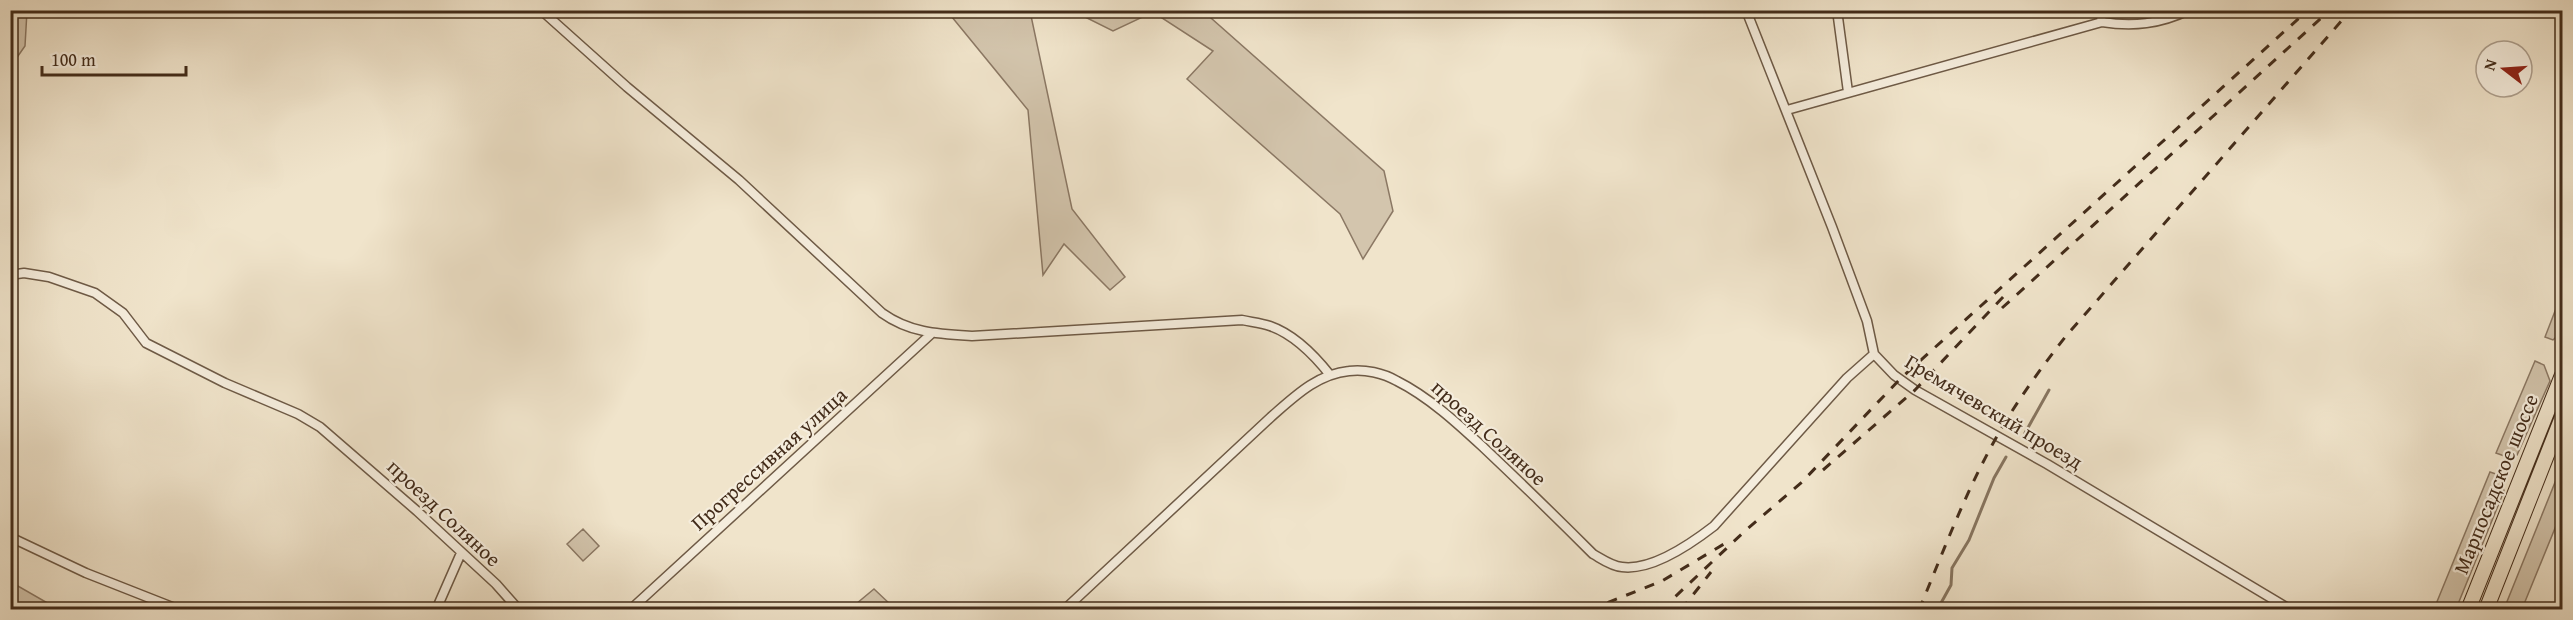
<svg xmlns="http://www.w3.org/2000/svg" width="2573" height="620" font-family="'Gentium Book Plus',serif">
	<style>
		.green { fill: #d3c5ad; stroke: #8b7864; stroke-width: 1.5 }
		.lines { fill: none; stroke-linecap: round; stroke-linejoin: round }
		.stream { stroke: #877560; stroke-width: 3 }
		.street-casing { stroke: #6e5a46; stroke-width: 11 }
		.primary-casing { stroke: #432c1a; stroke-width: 16 }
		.street { stroke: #f5eddd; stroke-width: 8 }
		.primary { stroke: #f0e4cb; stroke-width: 14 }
		.rail { stroke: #432c1a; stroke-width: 3; stroke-dasharray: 10 10; stroke-linecap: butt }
		.labels { text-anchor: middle; stroke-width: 4.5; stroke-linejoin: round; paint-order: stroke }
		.street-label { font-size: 21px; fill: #432c1a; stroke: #f5eddd }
	</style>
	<rect width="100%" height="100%" fill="#f0e4cb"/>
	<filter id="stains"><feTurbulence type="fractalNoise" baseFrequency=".00333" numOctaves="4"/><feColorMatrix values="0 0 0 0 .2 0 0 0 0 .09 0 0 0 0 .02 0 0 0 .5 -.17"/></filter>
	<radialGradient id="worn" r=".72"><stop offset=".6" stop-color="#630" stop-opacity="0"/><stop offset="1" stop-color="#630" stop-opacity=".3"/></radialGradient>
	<path class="green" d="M11,10L27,11L25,46L11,66Z
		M947,11H1030L1072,209L1125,277L1110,290L1064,244L1043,275L1028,110Z
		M1073,11H1203L1384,171L1393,211L1363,259L1340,214L1187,79L1213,51L1153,12L1113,31Z
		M2562,293C2563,309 2567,329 2553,340L2545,337Z
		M2535,361L2544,365L2550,381L2517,455L2507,457L2496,453Z
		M2562,465V511L2522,609H2504Z
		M2490,472L2499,475L2504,491L2456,609H2434Z
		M583,529L599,546L583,561L567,544Z
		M10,582H11L58,609H11Z
		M874,589L891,605V609H850Z"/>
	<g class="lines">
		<path class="stream" d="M2025,433L2049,390
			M1941,610V603L1951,585L1952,568L1969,540L1994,478L2006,457"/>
		<g class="street-casing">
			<path id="street" d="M541,10L627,87L739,180L882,313C910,333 938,334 972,336L1242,320C1251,322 1261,323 1270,326C1293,334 1315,356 1330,375
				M1746,10L1832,227L1867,321L1874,354L1894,375L1915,390L2047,464L2291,610
				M1837,10L1848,92
				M2100,10L2102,22
				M1787,110L2102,22C2133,27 2160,24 2189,10
				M10,275L24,273L49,277L95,293L123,313L146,343L225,383L298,414L320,427L417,511L496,584L519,610
				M10,537L86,573L180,610
				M436,610L461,553
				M630,610L931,334
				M1064,610L1271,417C1294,397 1317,374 1349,371C1365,369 1383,373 1397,381C1429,397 1458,424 1484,448C1521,483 1557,518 1593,554C1602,559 1611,566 1622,567C1652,571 1692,543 1714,526L1847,378L1874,354"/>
		</g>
		<g class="primary-casing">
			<path id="primary" d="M2468,610L2562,375
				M2486,610L2562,417"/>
		</g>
		<use href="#street" class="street"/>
		<use href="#primary" class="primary"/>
		<path class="rail" d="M2002,308L2330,10
			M1823,470L1915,390L2004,296
			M1589,610L1662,581L1724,544
			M1661,610L1746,530L1802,482L1900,379L2308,10
			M1681,610L1711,572
			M1919,610C1943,552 1965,493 1996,438C2016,402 2041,368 2066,336L2351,10"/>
	</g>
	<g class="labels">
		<g class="street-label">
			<text transform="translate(1994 412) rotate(31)" y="7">Гремячевский проезд</text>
			<text transform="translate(1489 433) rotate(42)" y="7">проезд Соляное</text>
			<text transform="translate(769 459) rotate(-42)" y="7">Прогрессивная улица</text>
			<text transform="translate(2496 484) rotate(-68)" y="7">Марпосадское шоссе</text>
			<text transform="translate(444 513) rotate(43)" y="7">проезд Соляное</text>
		</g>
	</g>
	<rect width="2573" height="620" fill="none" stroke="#f0e4cb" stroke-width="36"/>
	<rect x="12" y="12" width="2549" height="596" fill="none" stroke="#432c1a" stroke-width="3"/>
	<rect x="18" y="18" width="2537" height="584" fill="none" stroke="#432c1a" stroke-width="1.5"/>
	<g transform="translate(2504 69) rotate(287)"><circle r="28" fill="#f5eddd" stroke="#aea08f" stroke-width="1.5"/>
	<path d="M0-4.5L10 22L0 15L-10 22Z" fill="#8f2418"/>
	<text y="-9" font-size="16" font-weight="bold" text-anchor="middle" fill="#432c1a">N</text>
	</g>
	<path d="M42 66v9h144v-9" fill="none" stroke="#432c1a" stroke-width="3"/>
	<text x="51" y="66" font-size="18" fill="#432c1a" stroke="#f5eddd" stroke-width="4.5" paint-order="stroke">100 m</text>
	<rect width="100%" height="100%" filter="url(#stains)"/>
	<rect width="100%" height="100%" fill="url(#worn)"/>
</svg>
